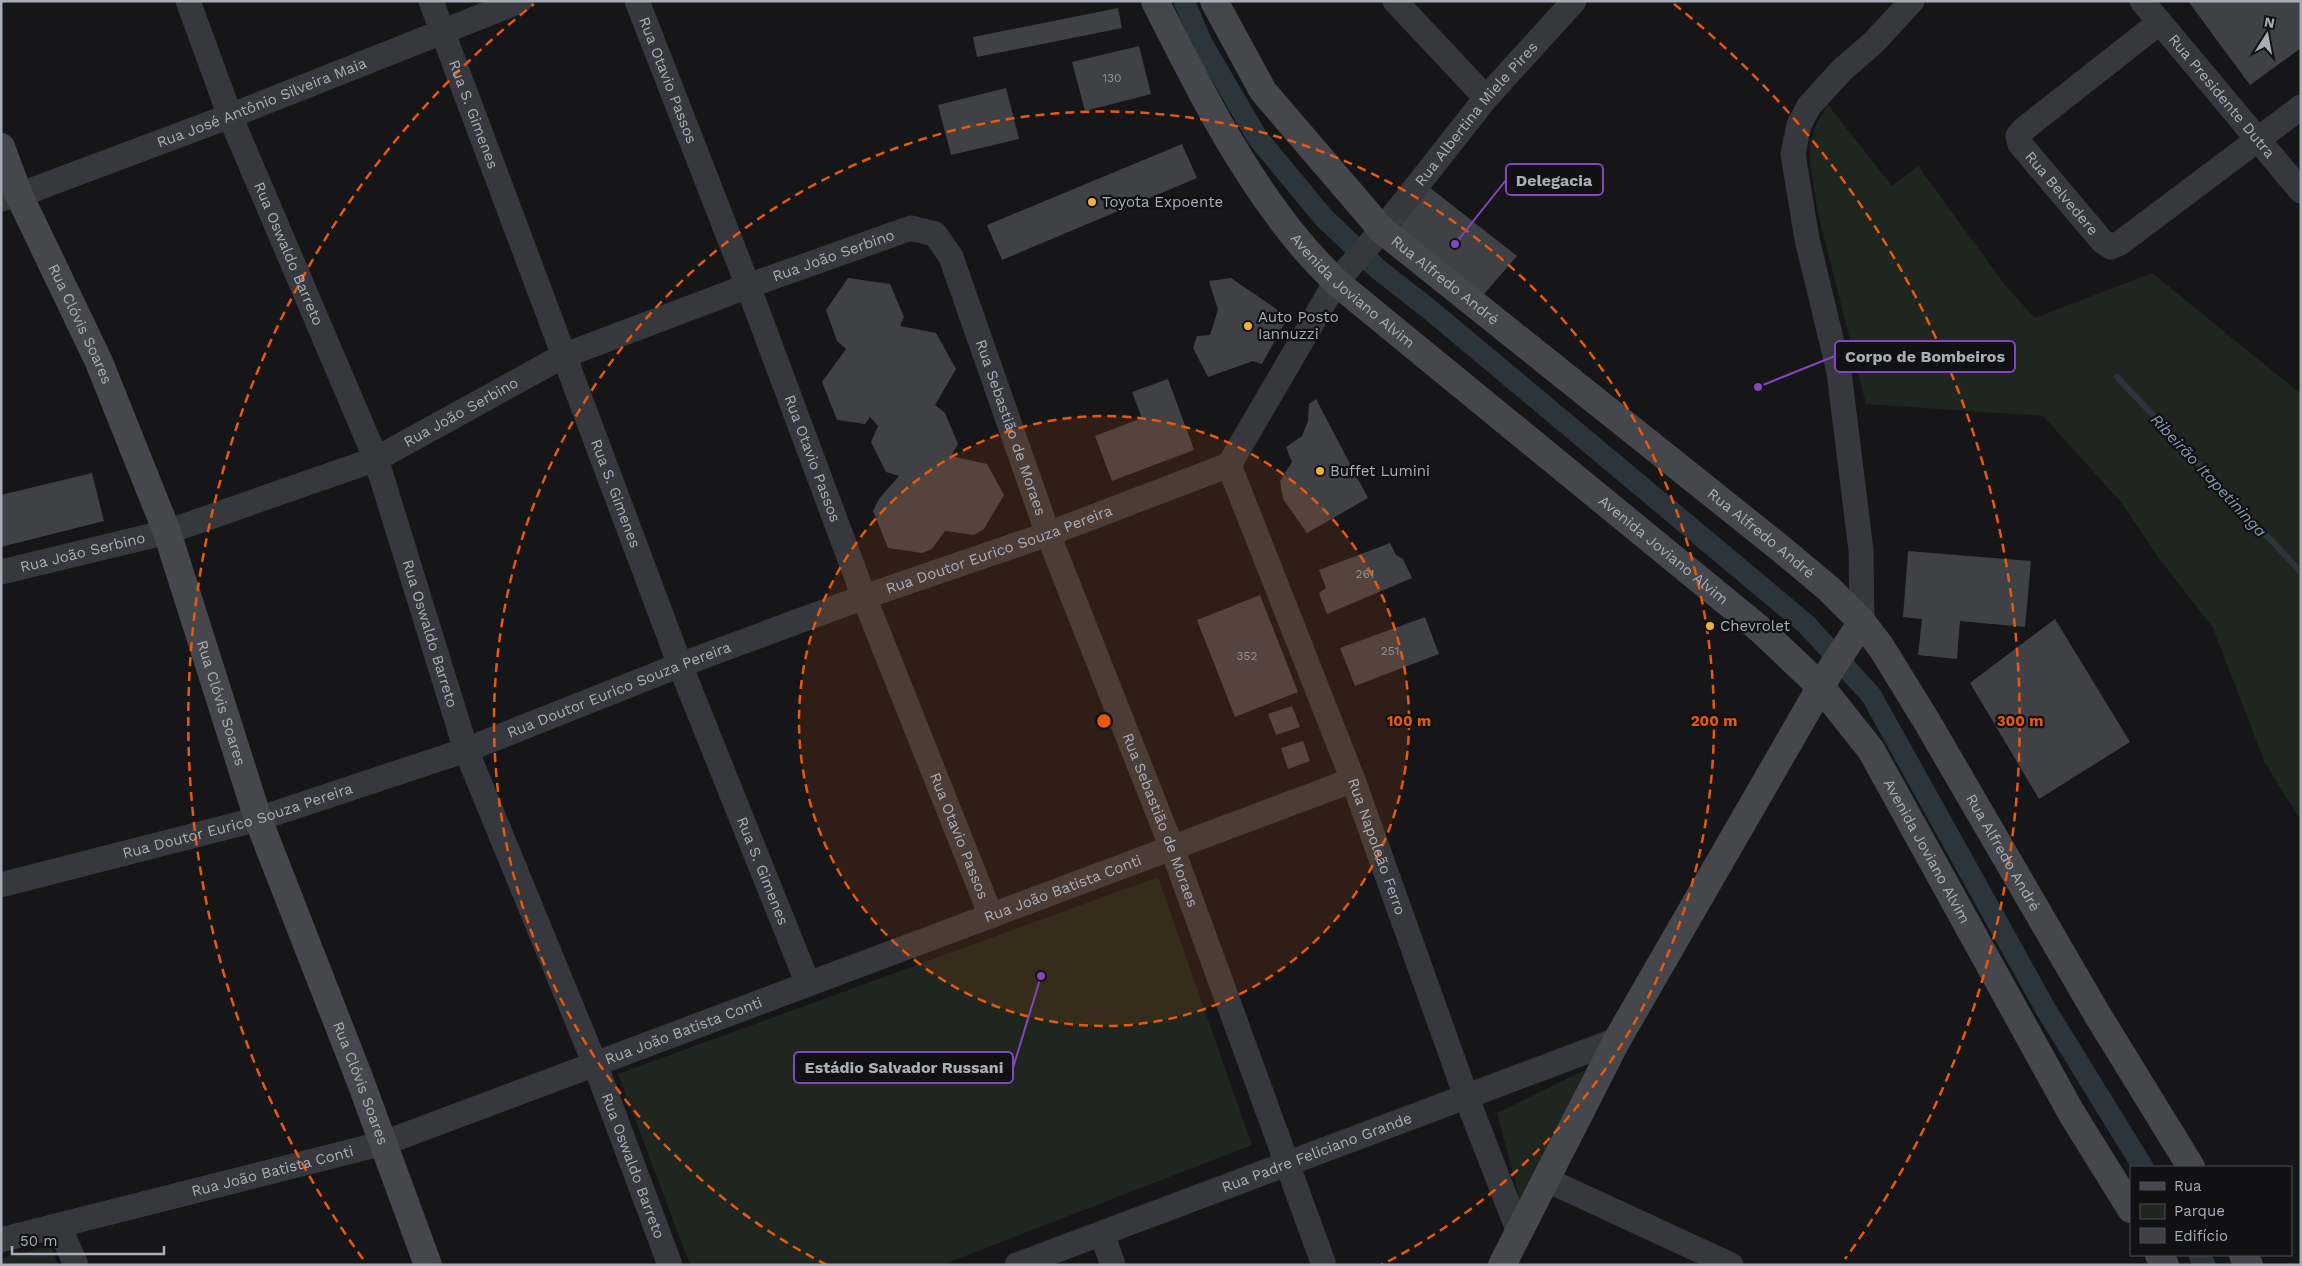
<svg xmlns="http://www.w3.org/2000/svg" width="2302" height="1266" font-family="'Work Sans',sans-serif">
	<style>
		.green { fill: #1e261f }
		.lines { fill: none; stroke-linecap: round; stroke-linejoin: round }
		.stream { stroke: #2c353c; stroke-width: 6 }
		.canal { stroke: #2c353c; stroke-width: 21 }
		.building { fill: #404145 }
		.street { stroke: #37383d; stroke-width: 25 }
		.secondary { stroke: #45474d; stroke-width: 28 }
		.ring { fill: none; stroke: #e8590c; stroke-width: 2.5; stroke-dasharray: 9 6 }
		.poi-dot { fill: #f2b134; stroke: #111113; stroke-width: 2 }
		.labels { text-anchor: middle; stroke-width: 4.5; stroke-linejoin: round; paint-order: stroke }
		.number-label { font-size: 12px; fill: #8e929b }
		.street-label { font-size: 15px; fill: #a8adb8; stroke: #111113 }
		.poi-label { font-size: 15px; fill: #a8adb8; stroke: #111113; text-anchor: start }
		.water-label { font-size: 16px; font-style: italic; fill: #7f9bb3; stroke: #111113 }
		.centre { fill: #e8590c; stroke: #111113; stroke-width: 2.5 }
		.ring-label { font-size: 15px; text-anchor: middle; font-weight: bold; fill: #e8590c; stroke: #111113; stroke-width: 4.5; stroke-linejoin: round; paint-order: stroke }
		.leader { fill: none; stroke: #8446be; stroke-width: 2 }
		.callout-dot { fill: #8446be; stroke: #111113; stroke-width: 2 }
		.callout { fill: #111113; stroke: #8446be; stroke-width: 2 }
		.callout-label { font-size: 16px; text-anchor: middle; font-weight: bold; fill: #a8adb8 }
	</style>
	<rect width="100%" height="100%" fill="#161618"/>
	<path class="green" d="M1828,105L1892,186L1918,166L2005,285L2035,318L2152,273L2301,394V821L2265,763L2213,628L2161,561L2120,501L2043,416L1866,404L1817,209L1810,163V144L1817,123Z
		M1158,877L1252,1145L942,1265H690L618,1074Z
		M1585,1070L1540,1165L1520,1200L1497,1113Z
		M51,1246L58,1265H1V1258Z"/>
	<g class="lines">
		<path class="stream" d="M2117,377L2301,572"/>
		<path class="canal" d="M1184,1L1202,43L1257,137L1324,218L1379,270L1429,309L1806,624L1871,695L2045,1008L2143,1167
			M2199,1255L2205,1265"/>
	</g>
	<path class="building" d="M2188,1H2301V48L2250,85Z
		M1118,8L1122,28L977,57L973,37Z
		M1139,46L1151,94L1085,111L1072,62Z
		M1006,88L1019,139L951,155L938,105Z
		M1182,144L1197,178L1002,260L987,225Z
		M1429,187L1517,256L1478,301L1394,233Z
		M848,278L890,284L904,317L900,326L936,333L956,369L935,405L945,413L958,444L951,456L987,464L1004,495L984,529L974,535L945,531L932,549L922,553L888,548L873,511L879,499L899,476L886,472L871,442L878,426L870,417L865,424L837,420L822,382L846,349L837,341L826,310Z
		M1231,278L1288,317L1262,364L1253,361L1208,377L1193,348L1197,336L1210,335L1218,310L1209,281Z
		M1168,379L1194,450L1112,481L1095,436L1142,418L1132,392Z
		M1316,399L1368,498L1307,533L1283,499L1280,481L1292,462L1286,447L1302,436L1308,421L1309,404Z
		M92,473L104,521L1,547V495Z
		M1390,543L1396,555L1403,559L1412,578L1327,614L1319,593L1326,588L1319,570Z
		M1908,551L2031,561L2025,627L1960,621L1957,659L1918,655L1922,619L1903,617Z
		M1260,595L1298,692L1235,717L1197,620Z
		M1425,617L1439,654L1355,686L1340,648Z
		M2055,619L2130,742L2039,799L1970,683Z
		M1292,706L1300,727L1276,735L1268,714Z
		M1303,741L1310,761L1288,769L1281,748Z"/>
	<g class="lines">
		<g class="street">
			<path id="s1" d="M188,1L230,116L376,459L466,750L595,1064L670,1265"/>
			<path id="s2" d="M431,1L680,665L808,984"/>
			<path id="s3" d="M637,1L748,286L864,597L991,916"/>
			<path d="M1395,1L1486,98"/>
			<path id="s4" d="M2142,1L2301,191"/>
			<path id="s5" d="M2160,22L2024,129L2018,136L2020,144L2102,241L2111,247L2120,243L2301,107"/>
			<path id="s6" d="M1,199L19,195L230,116L520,1"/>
			<path id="s7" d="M1229,465L1353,780L1466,1096L1518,1230"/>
			<path id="s8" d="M1229,465L1336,282L1382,230L1486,98L1574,1"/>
			<path id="s9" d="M1,572L167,532L376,459L563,356L748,286L911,228L935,234L951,257L1048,534L1172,848L1324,1265"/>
			<path d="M1862,622L1861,550L1839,372L1807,239L1793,154L1799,125L1809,106L1842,70L1874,42L1912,1"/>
			<path id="s10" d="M1,885L258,819L466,750L680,665L864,597L1048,534L1229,465"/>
			<path d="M1545,1179L1731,1265"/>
			<path d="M59,1226L76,1265"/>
			<path d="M1102,1234L1113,1265"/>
			<path id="s11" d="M1,1240L384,1143L1353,780"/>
			<path id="s12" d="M1017,1265L1617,1040"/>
		</g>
		<g class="secondary">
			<path id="s13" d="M1155,1C1197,85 1240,171 1300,243C1311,257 1324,269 1336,282L1761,630L1821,687L1871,750L2072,1114L2131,1209"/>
			<path id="s14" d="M1214,1L1263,91L1382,230L1780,548L1829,589L1862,622L1881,647L1926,720L2097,1014L2191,1167"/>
			<path id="s15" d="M1,147L19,195L99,362L167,532L258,819L360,1080L428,1265"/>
			<path d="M2159,1255L2165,1265"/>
			<path d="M2243,1255L2249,1265"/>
			<path d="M1502,1265L1617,1040L1831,669L1862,622"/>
		</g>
	</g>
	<circle cx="1104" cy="721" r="305" fill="#e8590c" fill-opacity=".12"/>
	<g class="ring">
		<circle cx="1104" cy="721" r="305"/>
		<path d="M827 1265A610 610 0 1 1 1381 1265"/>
		<path d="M363 1259A916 916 0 0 1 534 4M1674 4A916 916 0 0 1 1845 1259"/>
	</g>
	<g class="poi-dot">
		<circle cx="1092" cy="202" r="5"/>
		<circle cx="1248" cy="326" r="5"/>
		<circle cx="1320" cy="471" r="5"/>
		<circle cx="1710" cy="626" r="5"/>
	</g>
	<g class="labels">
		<g class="number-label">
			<text x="1112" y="82">130</text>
			<text x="1365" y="578">261</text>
			<text x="1390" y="655">251</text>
			<text x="1247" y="660">352</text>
		</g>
		<g class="street-label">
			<text dy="5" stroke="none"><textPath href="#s3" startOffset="85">Rua Otavio Passos</textPath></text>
			<text dy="5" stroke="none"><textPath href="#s4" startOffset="124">Rua Presidente Dutra</textPath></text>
			<text dy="5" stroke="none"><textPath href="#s6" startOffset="278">Rua José Antônio Silveira Maia</textPath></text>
			<text dy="5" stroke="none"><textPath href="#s2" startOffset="121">Rua S. Gimenes</textPath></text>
			<text dy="5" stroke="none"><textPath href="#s8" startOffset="431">Rua Albertina Miele Pires</textPath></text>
			<text dy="5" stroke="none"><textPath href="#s5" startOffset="255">Rua Belvedere</textPath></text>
			<text dy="5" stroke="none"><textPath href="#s1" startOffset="272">Rua Oswaldo Barreto</textPath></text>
			<text dy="5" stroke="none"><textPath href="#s9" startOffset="894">Rua João Serbino</textPath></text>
			<text dy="5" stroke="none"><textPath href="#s14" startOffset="366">Rua Alfredo André</textPath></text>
			<text dy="5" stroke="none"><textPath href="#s13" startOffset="354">Avenida Joviano Alvim</textPath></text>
			<text dy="5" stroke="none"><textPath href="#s15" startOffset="194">Rua Clóvis Soares</textPath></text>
			<text dy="5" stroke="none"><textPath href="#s9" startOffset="489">Rua João Serbino</textPath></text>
			<text dy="5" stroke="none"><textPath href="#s9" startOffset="1210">Rua Sebastião de Moraes</textPath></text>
			<text dy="5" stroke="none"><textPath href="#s3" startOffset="490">Rua Otavio Passos</textPath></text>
			<text dy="5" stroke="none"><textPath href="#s2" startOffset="526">Rua S. Gimenes</textPath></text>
			<text dy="5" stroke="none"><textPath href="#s14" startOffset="771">Rua Alfredo André</textPath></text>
			<text dy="5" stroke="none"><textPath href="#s10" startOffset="1054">Rua Doutor Eurico Souza Pereira</textPath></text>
			<text dy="5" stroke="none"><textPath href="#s13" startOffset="759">Avenida Joviano Alvim</textPath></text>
			<text dy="5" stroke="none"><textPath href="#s9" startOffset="84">Rua João Serbino</textPath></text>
			<text dy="5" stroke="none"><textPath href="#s1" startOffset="678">Rua Oswaldo Barreto</textPath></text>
			<text dy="5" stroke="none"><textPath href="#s10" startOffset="649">Rua Doutor Eurico Souza Pereira</textPath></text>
			<text dy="5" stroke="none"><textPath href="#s15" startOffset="599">Rua Clóvis Soares</textPath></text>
			<text dy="5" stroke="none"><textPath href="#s9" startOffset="1630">Rua Sebastião de Moraes</textPath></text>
			<text dy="5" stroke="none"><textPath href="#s10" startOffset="245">Rua Doutor Eurico Souza Pereira</textPath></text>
			<text dy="5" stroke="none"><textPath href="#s3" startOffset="895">Rua Otavio Passos</textPath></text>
			<text dy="5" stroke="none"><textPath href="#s7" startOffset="409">Rua Napoleão Ferro</textPath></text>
			<text dy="5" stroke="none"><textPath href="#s13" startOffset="1164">Avenida Joviano Alvim</textPath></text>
			<text dy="5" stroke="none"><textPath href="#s14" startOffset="1176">Rua Alfredo André</textPath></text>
			<text dy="5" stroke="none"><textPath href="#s2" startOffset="931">Rua S. Gimenes</textPath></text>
			<text dy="5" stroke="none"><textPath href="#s11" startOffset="1120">Rua João Batista Conti</textPath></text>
			<text dy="5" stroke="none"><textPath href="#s11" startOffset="715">Rua João Batista Conti</textPath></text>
			<text dy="5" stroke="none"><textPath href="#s15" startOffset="1004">Rua Clóvis Soares</textPath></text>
			<text dy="5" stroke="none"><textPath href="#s12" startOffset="320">Rua Padre Feliciano Grande</textPath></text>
			<text dy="5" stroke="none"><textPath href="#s1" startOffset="1248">Rua Oswaldo Barreto</textPath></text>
			<text dy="5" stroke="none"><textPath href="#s11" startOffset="280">Rua João Batista Conti</textPath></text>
		</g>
		<g class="poi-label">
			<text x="1102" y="207">Toyota Expoente</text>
			<text x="1258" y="322">Auto Posto<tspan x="1258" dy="17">Iannuzzi</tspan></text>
			<text x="1330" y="476">Buffet Lumini</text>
			<text x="1720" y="631">Chevrolet</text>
		</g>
		<g class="water-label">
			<text transform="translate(2209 475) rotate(47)" y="6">Ribeirão Itapetininga</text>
		</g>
	</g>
	<circle cx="1104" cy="721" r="8" class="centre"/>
	<g class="ring-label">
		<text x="1409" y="726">100 m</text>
		<text x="1714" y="726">200 m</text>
		<text x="2020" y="726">300 m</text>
	</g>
	<path class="leader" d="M1455 244L1506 180M1758 387L1835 356M1041 976L1013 1068"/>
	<g class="callout-dot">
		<circle cx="1455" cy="244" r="5"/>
		<circle cx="1758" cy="387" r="5"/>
		<circle cx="1041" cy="976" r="5"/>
	</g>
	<g class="callout">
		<rect x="1506" y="164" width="97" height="31" rx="5"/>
		<rect x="1835" y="341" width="180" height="31" rx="5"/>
		<rect x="794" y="1052" width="219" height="31" rx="5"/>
	</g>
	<g class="callout-label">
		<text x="1554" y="186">Delegacia</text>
		<text x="1925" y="362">Corpo de Bombeiros</text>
		<text x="904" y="1073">Estádio Salvador Russani</text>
	</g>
	<rect width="2302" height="1266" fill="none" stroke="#a8adb8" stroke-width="5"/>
	<rect x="2130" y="1166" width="162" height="90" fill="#111113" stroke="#4d4f55"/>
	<rect x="2140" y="1182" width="25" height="8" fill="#45474d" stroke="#4d4f55"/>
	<text x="2174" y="1191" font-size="15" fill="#a8adb8">Rua</text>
	<rect x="2140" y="1204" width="25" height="15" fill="#1e261f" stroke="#4d4f55"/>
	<text x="2174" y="1216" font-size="15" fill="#a8adb8">Parque</text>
	<rect x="2140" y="1228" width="25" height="15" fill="#404145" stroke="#4d4f55"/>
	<text x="2174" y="1241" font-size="15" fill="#a8adb8">Edifício</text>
	<g transform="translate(2267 35) rotate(11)" stroke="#111113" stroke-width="4" paint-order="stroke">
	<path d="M0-4L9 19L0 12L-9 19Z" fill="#a8adb8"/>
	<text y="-8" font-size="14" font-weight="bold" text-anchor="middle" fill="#a8adb8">N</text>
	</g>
	<path d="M12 1246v8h152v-8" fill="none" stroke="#a8adb8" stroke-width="2.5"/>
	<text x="20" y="1246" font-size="15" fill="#a8adb8" stroke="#111113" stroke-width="4" paint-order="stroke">50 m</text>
</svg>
